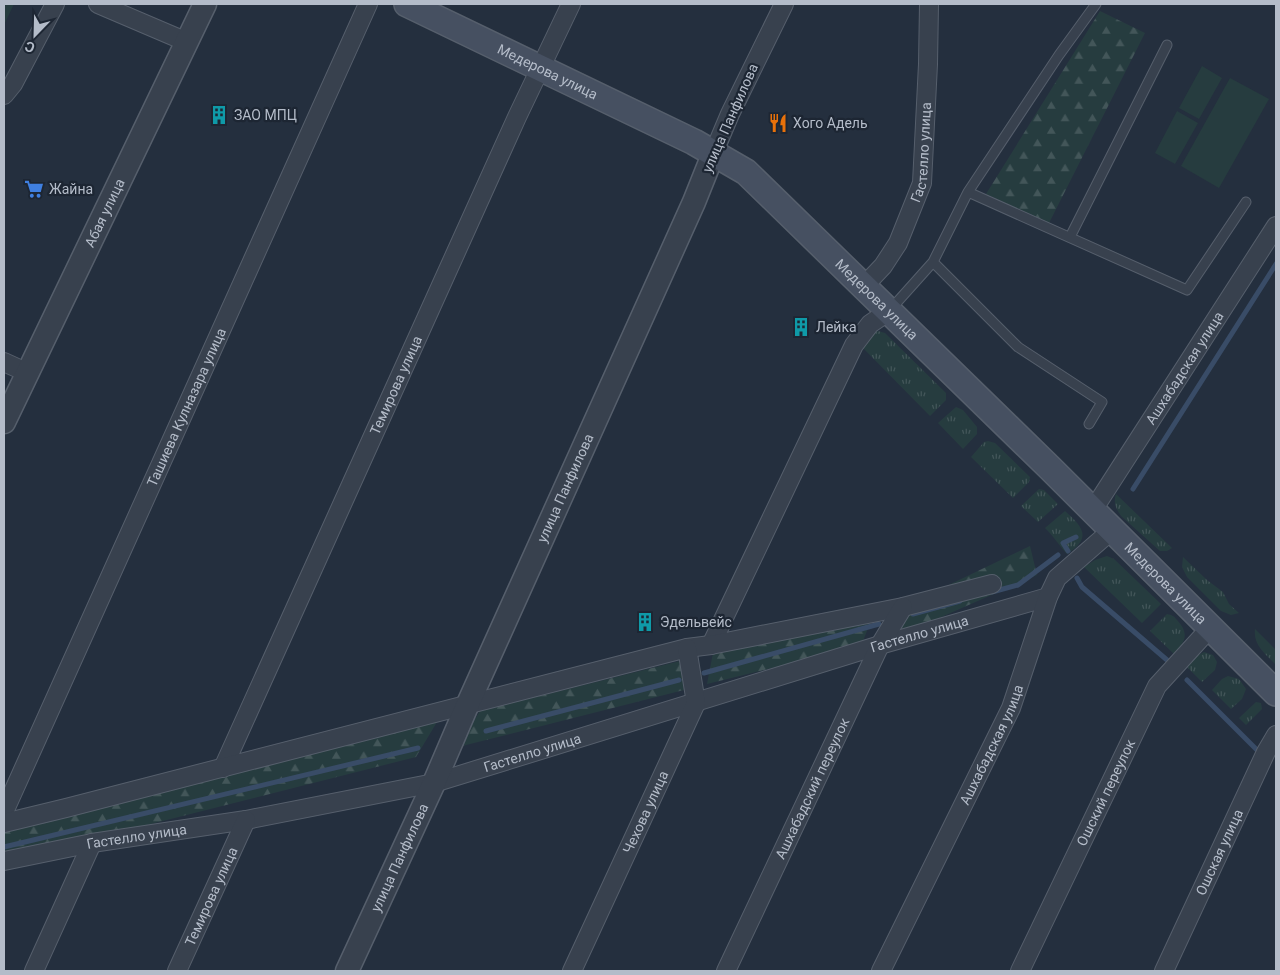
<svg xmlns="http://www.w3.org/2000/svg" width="1280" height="975" font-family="Roboto,sans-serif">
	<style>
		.grass { fill: url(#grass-tufts) }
		.forest { fill: url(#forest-firs) }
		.pitch { fill: #263c3f }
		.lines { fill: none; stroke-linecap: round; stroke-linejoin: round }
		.stream { stroke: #394c67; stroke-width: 5 }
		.service-casing { stroke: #565f6c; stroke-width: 11 }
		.minor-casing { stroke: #565f6c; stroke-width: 20 }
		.tertiary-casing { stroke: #565f6c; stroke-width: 25 }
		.secondary-casing { stroke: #565f6c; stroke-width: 28 }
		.service { stroke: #38414e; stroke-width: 9 }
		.minor { stroke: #38414e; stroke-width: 18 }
		.tertiary { stroke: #38414e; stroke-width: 22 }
		.secondary { stroke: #465061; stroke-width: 25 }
		.labels { text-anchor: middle; stroke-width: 4.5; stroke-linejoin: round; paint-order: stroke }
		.street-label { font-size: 14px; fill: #b4bcc9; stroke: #1d2633 }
		.poi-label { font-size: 14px; fill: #b4bcc9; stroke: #1d2633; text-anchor: start }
	</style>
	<defs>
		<pattern id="grass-tufts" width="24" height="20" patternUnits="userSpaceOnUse" patternTransform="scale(1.25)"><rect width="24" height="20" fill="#263c3f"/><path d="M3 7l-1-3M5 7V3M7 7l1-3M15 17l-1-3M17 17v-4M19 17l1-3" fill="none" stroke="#435659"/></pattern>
		<pattern id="forest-firs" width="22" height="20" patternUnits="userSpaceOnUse" patternTransform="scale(1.25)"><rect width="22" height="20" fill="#263c3f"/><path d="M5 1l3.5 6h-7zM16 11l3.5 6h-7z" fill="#435659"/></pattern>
	</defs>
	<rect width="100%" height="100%" fill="#242f3e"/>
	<path class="grass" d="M878,331L885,333L946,393V400L930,416L862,347L874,333Z
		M956,407L963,410L977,427V434L963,449L938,423Z
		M988,441L995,443L1030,477L1029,482L1013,498L971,457L984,442Z
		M1039,489L1044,490L1058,504L1038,522L1021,506Z
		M1116,494L1172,548L1167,551H1160L1121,516C1116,509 1113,502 1116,494Z
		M1065,511C1082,526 1093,538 1067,554C1059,545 1054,537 1045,528Z
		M1107,556L1114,559L1161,604L1142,623L1084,567L1095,560Z
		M1183,557L1207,580L1223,592L1229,604L1239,613L1231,615L1221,611L1187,577L1182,567Z
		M1167,614C1172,615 1174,616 1177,620C1190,634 1185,642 1174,654L1150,631Z
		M1255,629L1276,650V665C1266,654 1253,646 1255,629Z
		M1204,652L1213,655L1217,662L1215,670L1202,682L1186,666L1195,657Z
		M1228,676L1239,679L1246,689L1242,699L1231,709L1212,690L1222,679Z
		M1256,702L1261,703L1262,709L1246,725L1239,718Z"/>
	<path class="forest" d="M1100,11L1145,33L1049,223L986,194Z
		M1030,546L1037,575L896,637L911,603Z
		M874,613L861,646L707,684L713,653Z
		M680,661L684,690L458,747L480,711Z
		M437,722L416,757L4,861V831Z"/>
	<path class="pitch" d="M4,4H14L4,25Z
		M1202,66L1222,78L1199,119L1179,108Z
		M1230,78L1269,99L1219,188L1181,166Z
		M1177,111L1198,123L1175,164L1155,153Z"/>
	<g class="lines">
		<path class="stream" d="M1133,489L1276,264
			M1068,551L1063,543L1076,537
			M1077,578L1082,587L1167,660
			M992,592L1018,585L1058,555
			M913,614L960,601
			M704,673L879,624
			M1187,680L1258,751
			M486,731L679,680
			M4,847L418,748"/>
		<g class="service-casing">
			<path id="service" d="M968,192L1187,290L1246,202
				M1070,237L1167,45
				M933,262L1018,347L1102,402L1089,424
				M890,310L933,262L968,192L1059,55L1096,4"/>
		</g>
		<g class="minor-casing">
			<g id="minor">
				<path d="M98,4L187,42"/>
				<path d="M4,95L13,84L55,4"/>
				<path d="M714,152L730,114L784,4"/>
				<path id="s1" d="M864,286L883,266L898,243L922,183L928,64L929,4"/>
				<path d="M4,362L28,373"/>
				<path id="s2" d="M1093,510L1276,226"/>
				<path d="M711,645L854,345L870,324L889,311"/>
				<path id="s3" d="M223,768L517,117L571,4"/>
				<path id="s4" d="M4,812L368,4"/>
				<path d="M4,823L66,808L687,648L711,645L903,607L992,584"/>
				<path id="s5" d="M4,861L92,843L246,820L434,783L880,645L1048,597"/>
				<path d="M34,971L92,843"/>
				<path id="s6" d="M177,971L246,820"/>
				<path id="s7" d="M572,971L696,703L687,648"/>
				<path id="s8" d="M726,971L880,645L903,607"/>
				<path id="s9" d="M881,971L1011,708L1048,597L1057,578L1112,530"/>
				<path id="s10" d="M1020,971L1157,686L1211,627"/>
				<path id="s11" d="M1164,971L1266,752L1276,735"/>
			</g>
		</g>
		<g class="tertiary-casing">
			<g id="tertiary">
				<path id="s12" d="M4,422L205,4"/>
				<path id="s13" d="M347,971L434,783L467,706L694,202L714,152"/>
			</g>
		</g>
		<g class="secondary-casing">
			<g id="secondary">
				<path id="s14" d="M407,4L694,142L746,172L1050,468L1276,693"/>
			</g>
		</g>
		<use href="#service" class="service"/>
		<use href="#minor" class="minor"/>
		<use href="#tertiary" class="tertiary"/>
		<use href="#secondary" class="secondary"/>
	</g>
	<defs>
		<g id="building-bare" transform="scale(1.5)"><path d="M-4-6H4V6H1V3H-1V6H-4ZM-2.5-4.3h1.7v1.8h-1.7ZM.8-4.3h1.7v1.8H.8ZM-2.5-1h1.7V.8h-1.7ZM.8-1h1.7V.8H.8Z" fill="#0f9aa8" stroke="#1d2633" stroke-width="2.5" paint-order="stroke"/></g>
		<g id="restaurant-bare" transform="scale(1.5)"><path d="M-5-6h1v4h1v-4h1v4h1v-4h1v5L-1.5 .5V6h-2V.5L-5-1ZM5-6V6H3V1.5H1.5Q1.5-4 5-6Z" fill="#e8710a" stroke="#1d2633" stroke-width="2.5" paint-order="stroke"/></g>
		<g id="supermarket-bare" transform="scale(1.5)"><path d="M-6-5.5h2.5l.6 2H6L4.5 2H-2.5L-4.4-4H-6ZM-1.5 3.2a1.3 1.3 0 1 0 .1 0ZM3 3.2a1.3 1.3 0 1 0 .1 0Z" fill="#3f7fe0" stroke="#1d2633" stroke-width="2.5" paint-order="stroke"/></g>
	</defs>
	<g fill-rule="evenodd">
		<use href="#building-bare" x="219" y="115"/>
		<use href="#restaurant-bare" x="778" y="123"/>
		<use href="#supermarket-bare" x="34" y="189"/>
		<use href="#building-bare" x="801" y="327"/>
		<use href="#building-bare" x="645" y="622"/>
	</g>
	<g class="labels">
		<g class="street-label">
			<text dy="5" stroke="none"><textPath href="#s14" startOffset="156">Медерова улица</textPath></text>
			<text transform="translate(730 118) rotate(-66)" y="5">улица Панфилова</text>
			<text dy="5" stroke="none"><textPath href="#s1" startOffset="150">Гастелло улица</textPath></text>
			<text dy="5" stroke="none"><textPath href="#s12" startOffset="232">Абая улица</textPath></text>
			<text dy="5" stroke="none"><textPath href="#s14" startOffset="561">Медерова улица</textPath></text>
			<text dy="5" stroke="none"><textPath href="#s2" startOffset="169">Ашхабадская улица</textPath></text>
			<text dy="5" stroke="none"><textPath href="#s3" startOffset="420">Темирова улица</textPath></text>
			<text dy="5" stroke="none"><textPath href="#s4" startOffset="444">Ташиева Кулназара улица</textPath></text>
			<text dy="5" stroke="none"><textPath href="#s13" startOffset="530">улица Панфилова</textPath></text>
			<text dy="5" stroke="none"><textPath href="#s14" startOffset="966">Медерова улица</textPath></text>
			<text dy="5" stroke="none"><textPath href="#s5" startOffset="945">Гастелло улица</textPath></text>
			<text dy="5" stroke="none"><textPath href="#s9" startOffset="252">Ашхабадская улица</textPath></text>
			<text dy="5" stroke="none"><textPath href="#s5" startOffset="540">Гастелло улица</textPath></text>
			<text dy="5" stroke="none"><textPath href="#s8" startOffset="202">Ашхабадский переулок</textPath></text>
			<text dy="5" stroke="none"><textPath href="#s10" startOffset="198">Ошский переулок</textPath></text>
			<text dy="5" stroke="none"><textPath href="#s7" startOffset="175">Чехова улица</textPath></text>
			<text dy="5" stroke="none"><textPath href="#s5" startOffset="135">Гастелло улица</textPath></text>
			<text dy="5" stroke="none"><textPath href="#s11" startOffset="131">Ошская улица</textPath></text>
			<text dy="5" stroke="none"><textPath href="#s13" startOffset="125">улица Панфилова</textPath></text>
			<text dy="5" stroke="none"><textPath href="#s6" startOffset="82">Темирова улица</textPath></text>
		</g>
		<g class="poi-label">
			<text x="234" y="120">ЗАО МПЦ</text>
			<text x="793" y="128">Хого Адель</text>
			<text x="49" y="194">Жайна</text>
			<text x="816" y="332">Лейка</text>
			<text x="660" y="627">Эдельвейс</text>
		</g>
	</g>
	<rect width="1280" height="975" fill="none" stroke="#b4bcc9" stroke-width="10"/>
	<g transform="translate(35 35) rotate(203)" stroke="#1d2633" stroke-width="4" paint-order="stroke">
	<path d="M0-4L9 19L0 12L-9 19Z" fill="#b4bcc9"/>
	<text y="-8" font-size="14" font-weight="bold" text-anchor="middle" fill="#b4bcc9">С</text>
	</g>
</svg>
